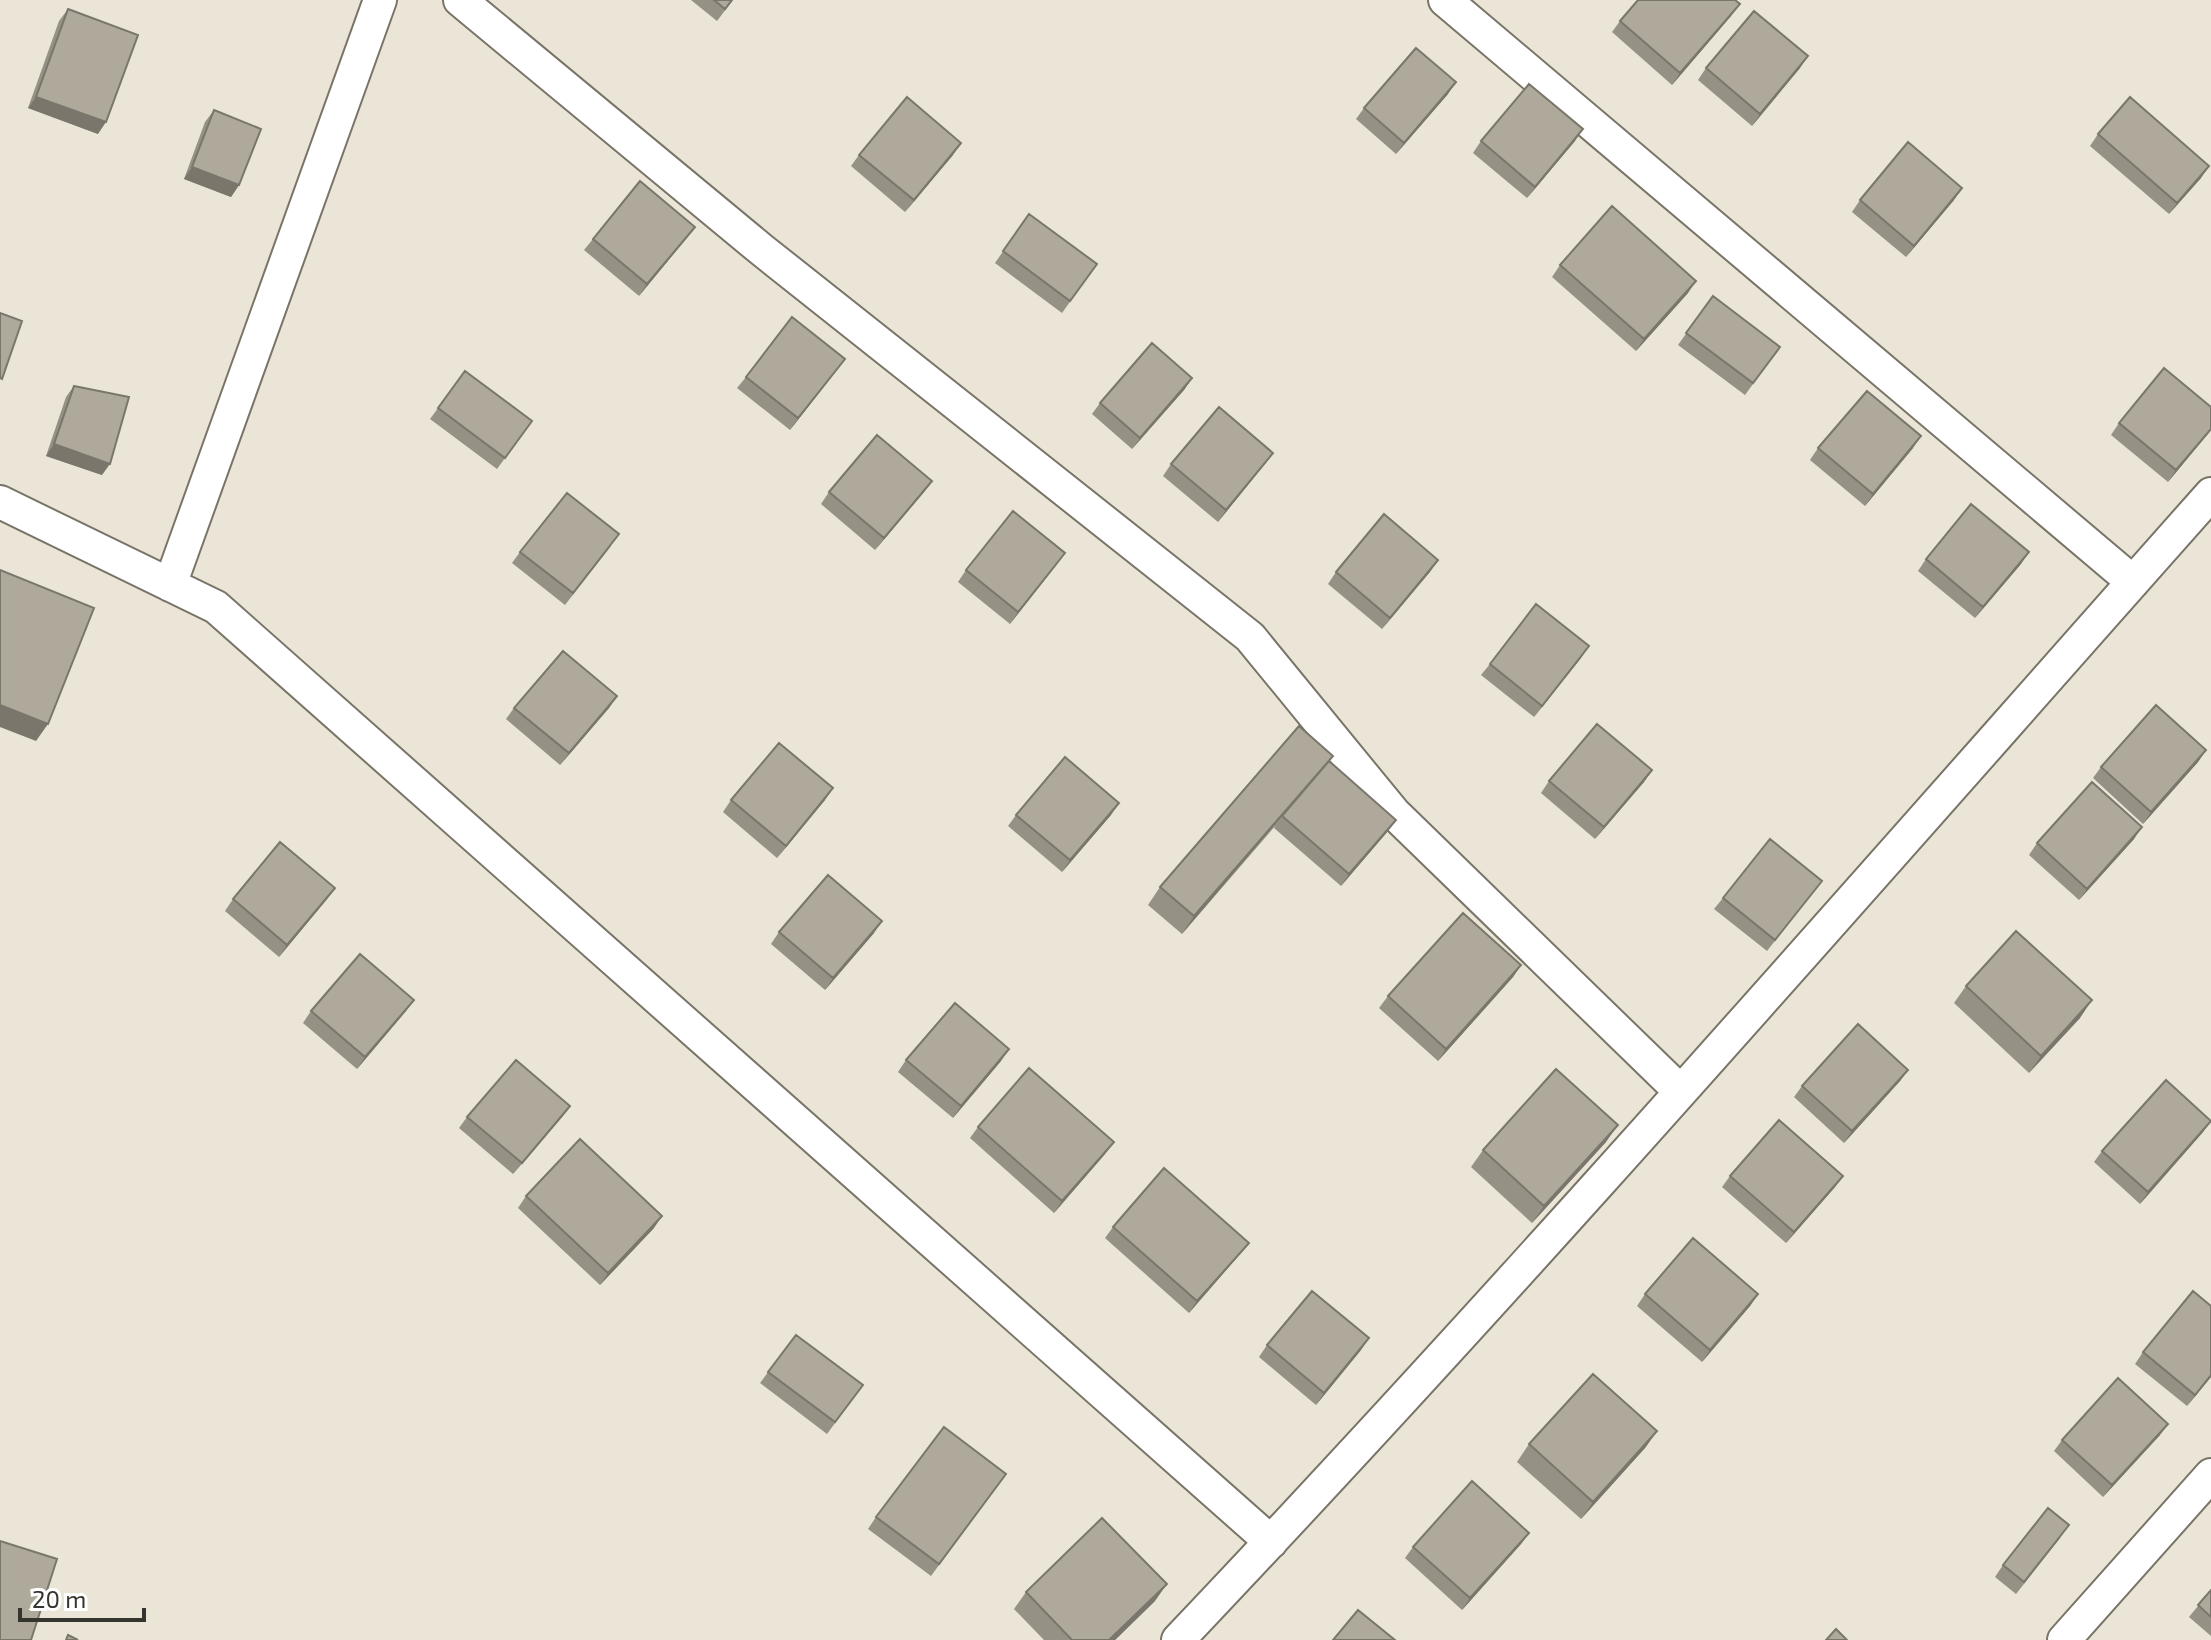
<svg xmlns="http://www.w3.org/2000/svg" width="2211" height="1640" font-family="'Exo 2',sans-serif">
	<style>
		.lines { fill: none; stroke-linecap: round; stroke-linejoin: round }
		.minor-casing { stroke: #797467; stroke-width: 36 }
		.minor { stroke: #fff; stroke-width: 32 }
		.wall { fill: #969185 }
		.shaded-wall { fill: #7a766c }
		.building { fill: #aea99b; stroke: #7a766c; stroke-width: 2 }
	</style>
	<rect width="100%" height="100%" fill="#eae5d7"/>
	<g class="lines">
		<g class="minor-casing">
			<path id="minor" d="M460,0L762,250L1250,637L1394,813L1680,1091
				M1445,0L2133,582
				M0,502L216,607L1271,1542
				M170,585L380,0
				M1178,1640C1532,1267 1870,878 2211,494
				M2064,1640L2211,1475"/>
		</g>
		<use href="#minor" class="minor"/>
	</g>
	<path class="wall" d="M691,0H733L717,21Z
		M68,9L98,134L28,108L59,21Z
		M1731,16L1672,85L1612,32L1620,21Z
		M1706,68H1800L1752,126L1698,80Z
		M1448,94L1396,154L1356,119L1364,108Z
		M214,110L239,185L231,197L184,179L205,122Z
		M2098,134L2201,178L2169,214L2090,146Z
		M1481,141H1575L1527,198L1473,153Z
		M859,155H953L905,212L851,166Z
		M1860,200H1954L1906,257L1852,212Z
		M1029,214L1097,264L1062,313L995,263Z
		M695,227L639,296L584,250L593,239Z
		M1560,265L1688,293L1636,351L1552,277Z
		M1713,296L1780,347L1745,395L1678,345Z
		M845,359L790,430L737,388L746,377Z
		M465,371L532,421L497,469L430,419Z
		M1192,378L1184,390L1132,449L1092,414L1100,403Z
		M74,386L102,475L46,456L66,397Z
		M2119,423L2211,430L2168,482L2111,435Z
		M1818,448H1913L1865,506L1810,460Z
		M1273,453L1218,522L1163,476L1171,464Z
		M932,481L924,492L875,550L821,504L829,492Z
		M611,546L565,605L512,563L520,552Z
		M1926,559L2021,564L1975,618L1918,571Z
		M1438,560L1382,629L1328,584L1336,572Z
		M1057,564L1010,624L958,582L966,570Z
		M1581,658L1534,717L1481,675L1490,664Z
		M617,696L609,708L560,765L506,719L514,708Z
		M2206,750L2198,762L2143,824L2093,778L2101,767Z
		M1333,756L1329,761L1396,820L1388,831L1341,886L1274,828L1276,825L1182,934L1148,905L1160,887Z
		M1652,770L1644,782L1595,839L1541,793L1549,781Z
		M731,800H825L777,858L723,812Z
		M1016,815H1111L1062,872L1008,826Z
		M2134,839L2079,900L2029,855L2037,843Z
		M1822,881L1767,951L1714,909L1723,898Z
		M233,899H327L279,957L225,911Z
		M779,932L874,933L825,990L771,944Z
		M1521,965L1513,977L1438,1061L1379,1008L1388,996Z
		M1966,986L2080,1018L2029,1073L1954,1003Z
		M311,1011H406L357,1069L303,1023Z
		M906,1060L1001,1061L953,1118L898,1072Z
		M1908,1070L1900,1081L1844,1143L1794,1097L1802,1086Z
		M467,1117H562L513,1174L459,1128Z
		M2211,1121L2203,1132L2140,1204L2094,1162L2102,1151Z
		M978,1127L1105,1154L1054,1213L970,1138Z
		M1606,1142L1532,1223L1471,1167L1483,1150Z
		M1730,1176L1835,1187L1786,1243L1722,1187Z
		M526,1196L654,1228L600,1285L518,1208Z
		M1113,1227L1249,1243L1240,1254L1189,1313L1105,1238Z
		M1645,1294H1758L1750,1306L1702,1362L1637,1306Z
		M796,1335L863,1385L827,1434L760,1383Z
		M1267,1345L1361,1350L1316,1405L1259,1357Z
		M2143,1352L2211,1377L2187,1406L2135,1364Z
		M1657,1431L1645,1448L1581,1519L1517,1462L1529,1444Z
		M2160,1435L2103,1497L2054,1451L2062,1440Z
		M1006,1474L931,1576L868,1529L876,1517Z
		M1529,1533L1521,1544L1462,1610L1405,1558L1413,1547Z
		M2061,1537L2016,1594L1995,1577L2003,1565Z
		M2211,1590V1636L2189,1617Z
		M1026,1592L1155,1601L1115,1640H1044L1014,1609Z"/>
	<path class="shaded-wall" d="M1740,4L1731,16L1672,85L1680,73Z
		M1808,56L1800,68L1752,126L1760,114Z
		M1456,82L1448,94L1396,154L1404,143Z
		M36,97L106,122L98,134L28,108Z
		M1583,129L1575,141L1527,198L1535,187Z
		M961,143L953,155L905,212L914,200Z
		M2209,166L2201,178L2169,214L2177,203Z
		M192,167L239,185L231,197L184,179Z
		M1962,188L1954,200L1906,257L1914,246Z
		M695,227L686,239L639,296L647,284Z
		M1696,281L1688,293L1636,351L1644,339Z
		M845,359L837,370L790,430L798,418Z
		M1192,378L1184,390L1132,449L1140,438Z
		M2211,429V430L2168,482L2176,470Z
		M1921,436L1913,448L1865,506L1873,494Z
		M54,444L110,464L102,475L46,456Z
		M1273,453L1265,464L1218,522L1226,510Z
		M932,481L924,492L875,550L884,538Z
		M2029,552L2021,564L1975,618L1983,607Z
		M1065,553L1057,564L1010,624L1018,612Z
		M1438,560L1430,572L1382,629L1390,618Z
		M1589,646L1581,658L1534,717L1542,706Z
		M617,696L609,708L560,765L569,753Z
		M0,705L48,724L36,741L0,727Z
		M2206,750L2198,762L2143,824L2151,812Z
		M1333,756L1321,773L1282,816L1182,934L1194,916Z
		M1652,770L1644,782L1595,839L1604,827Z
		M833,788L825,800L777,858L786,846Z
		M1119,803L1111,815L1062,872L1070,860Z
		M1396,820L1388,831L1341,886L1349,874Z
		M2142,827L2134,839L2079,900L2087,889Z
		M335,888L327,899L279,957L287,945Z
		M882,921L874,933L825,990L833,978Z
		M1521,965L1513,977L1438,1061L1446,1049Z
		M414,1000L406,1011L357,1069L365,1057Z
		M2092,1000L2080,1018L2029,1073L2041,1056Z
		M1009,1049L1001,1061L953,1118L961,1106Z
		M1908,1070L1900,1081L1844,1143L1852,1131Z
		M570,1106L562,1117L513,1174L522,1163Z
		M2211,1121L2203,1132L2140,1204L2148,1192Z
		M1618,1125L1606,1142L1532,1223L1544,1206Z
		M1114,1142L1105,1154L1054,1213L1062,1201Z
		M1843,1176L1835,1187L1786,1243L1794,1232Z
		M662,1216L654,1228L600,1285L608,1273Z
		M1249,1243L1240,1254L1189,1313L1197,1301Z
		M1758,1294L1750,1306L1702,1362L1710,1350Z
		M1369,1338L1361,1350L1316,1405L1324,1393Z
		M2211,1375V1377L2187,1406L2195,1395Z
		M2168,1424L2160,1435L2103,1497L2112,1485Z
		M1657,1431L1645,1448L1581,1519L1593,1502Z
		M1529,1533L1521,1544L1462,1610L1470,1598Z
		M1167,1584L1155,1601L1115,1640H1109Z"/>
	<path class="building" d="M714,0H732L725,9Z
		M1638,0H1735L1740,4L1680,73L1620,21Z
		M68,9L138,35L106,122L36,97Z
		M1754,11L1808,56L1760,114L1706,68Z
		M1416,48L1456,82L1404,143L1364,108Z
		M1529,84L1583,129L1535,187L1481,141Z
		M907,97L961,143L914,200L859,155Z
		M2130,97L2209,166L2177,203L2098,134Z
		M214,110L261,129L239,185L192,167Z
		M1908,142L1962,188L1914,246L1860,200Z
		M640,181L695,227L647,284L593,239Z
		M1612,206L1696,281L1644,339L1560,265Z
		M1029,214L1097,264L1070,301L1003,251Z
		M1713,296L1780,347L1753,383L1686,333Z
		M0,313L22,321L2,379L0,378Z
		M792,317L845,359L798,418L746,377Z
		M1152,343L1192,378L1140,438L1100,403Z
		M2164,368L2211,407V429L2176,470L2119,423Z
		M465,371L532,421L505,458L438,408Z
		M74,386L129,397L110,464L54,444Z
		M1867,391L1921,436L1873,494L1818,448Z
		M1219,407L1273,453L1226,510L1171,464Z
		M877,435L932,481L884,538L829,492Z
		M567,493L619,534L573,593L520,552Z
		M1971,504L2029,552L1983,607L1926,559Z
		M1013,511L1065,553L1018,612L966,570Z
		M1384,514L1438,560L1390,618L1336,572Z
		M0,570L94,608L48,724L0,705Z
		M1536,604L1589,646L1542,706L1490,664Z
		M563,651L617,696L569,753L514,708Z
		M2156,705L2206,750L2151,812L2101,767Z
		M1597,724L1652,770L1604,827L1549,781Z
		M1299,726L1333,756L1194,916L1160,887Z
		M779,743L833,788L786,846L731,800Z
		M1065,757L1119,803L1070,860L1016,815Z
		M1329,761L1396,820L1349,874L1282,816Z
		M2092,782L2142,827L2087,889L2037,843Z
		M1770,839L1822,881L1775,940L1723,898Z
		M280,842L335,888L287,945L233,899Z
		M828,875L882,921L833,978L779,932Z
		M1463,913L1521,965L1446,1049L1388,996Z
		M2016,931L2092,1000L2041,1056L1966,986Z
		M360,954L414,1000L365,1057L311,1011Z
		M955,1003L1009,1049L961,1106L906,1060Z
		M1858,1024L1908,1070L1852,1131L1802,1086Z
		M516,1060L570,1106L522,1163L467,1117Z
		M1029,1068L1114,1142L1062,1201L978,1127Z
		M1556,1069L1618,1125L1544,1206L1483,1150Z
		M2166,1080L2211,1121L2148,1192L2102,1151Z
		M1779,1120L1843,1176L1794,1232L1730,1176Z
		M580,1139L662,1216L608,1273L526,1196Z
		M1164,1168L1249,1243L1197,1301L1113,1227Z
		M1693,1238L1758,1294L1710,1350L1645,1294Z
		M1312,1291L1369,1338L1324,1393L1267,1345Z
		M2193,1291L2211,1306V1375L2195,1395L2143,1352Z
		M796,1335L863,1385L835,1422L768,1372Z
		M1593,1374L1657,1431L1593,1502L1529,1444Z
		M2118,1378L2168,1424L2112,1485L2062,1440Z
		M944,1427L1006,1474L939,1564L876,1517Z
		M1472,1481L1529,1533L1470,1598L1413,1547Z
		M2048,1508L2069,1525L2024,1582L2003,1565Z
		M1102,1518L1167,1584L1109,1640H1072L1026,1592Z
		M0,1541L57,1559L31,1640H0Z
		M2211,1590V1617L2198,1605Z
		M1358,1610L1395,1640H1333Z
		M1836,1629L1847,1640H1826Z
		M68,1635L78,1640H66Z"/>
	<path d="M20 1608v12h124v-12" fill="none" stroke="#36342e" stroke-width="4"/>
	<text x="32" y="1608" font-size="24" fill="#36342e" stroke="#ffffff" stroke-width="6" paint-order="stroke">20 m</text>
</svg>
